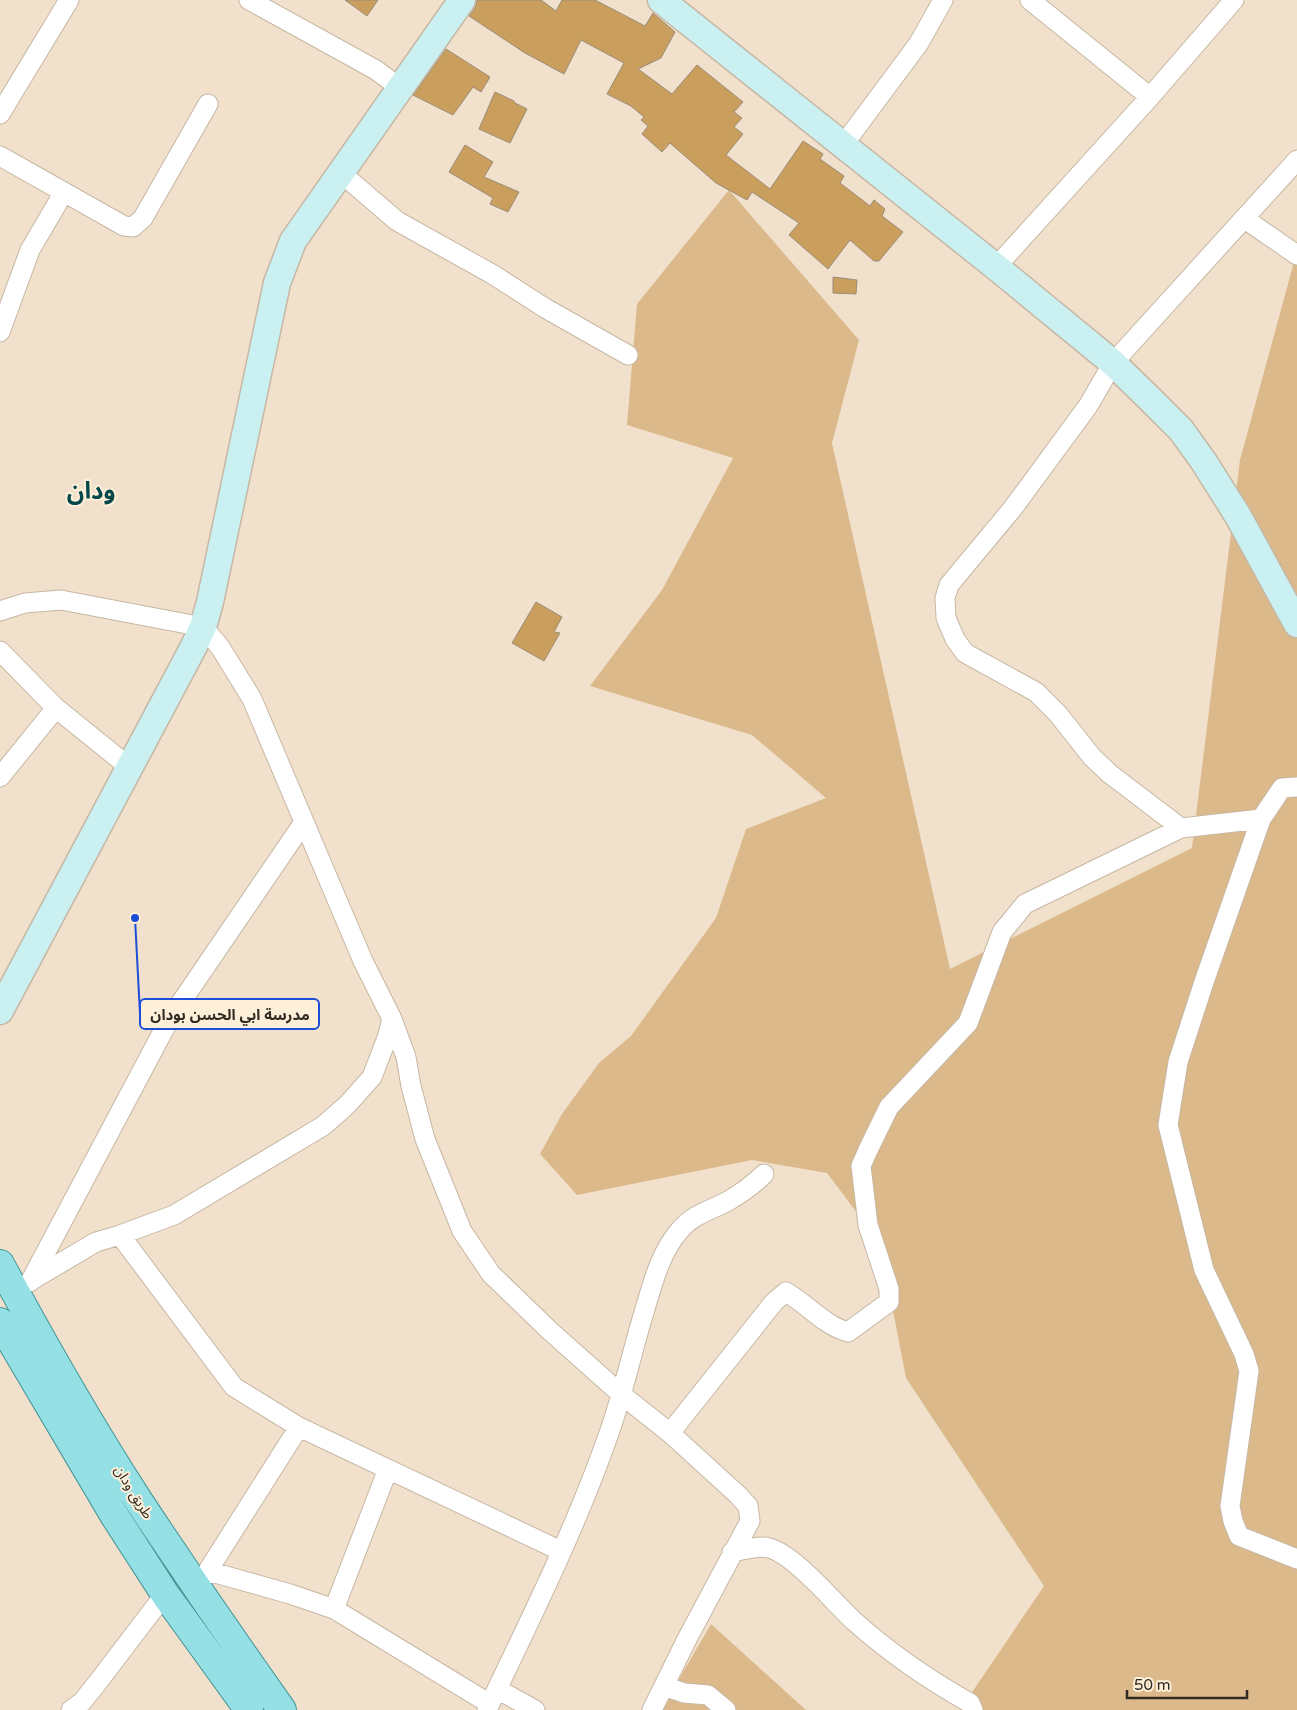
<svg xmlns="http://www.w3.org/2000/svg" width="1297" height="1710" font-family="'Varela Round','Noto Sans Arabic',sans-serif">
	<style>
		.green { fill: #dbb98a }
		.building { fill: #ca9e5c; stroke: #9a8c79 }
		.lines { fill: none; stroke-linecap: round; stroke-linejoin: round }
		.street-casing { stroke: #c6b7a3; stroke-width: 21 }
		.secondary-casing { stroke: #c6b7a3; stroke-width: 29 }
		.primary-casing { stroke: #439496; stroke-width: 30 }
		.street { stroke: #fff; stroke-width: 19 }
		.secondary { stroke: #caf0f2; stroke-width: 26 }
		.primary { stroke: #94e0e5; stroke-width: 28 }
		.labels { text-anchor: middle; stroke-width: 4; stroke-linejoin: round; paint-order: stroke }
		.street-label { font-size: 14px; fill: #302b23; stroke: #feefd9 }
		.town-label { font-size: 24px; font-weight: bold; fill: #04474b; stroke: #feefd9 }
		.leader { fill: none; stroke: #1d4ed8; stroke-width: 2 }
		.callout-dot { fill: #1d4ed8; stroke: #feefd9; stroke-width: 2 }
		.callout { fill: #feefd9; stroke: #1d4ed8; stroke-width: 2 }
		.callout-label { font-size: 15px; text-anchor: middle; font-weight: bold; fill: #302b23 }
	</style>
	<rect width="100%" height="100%" fill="#f1e1cc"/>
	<path class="green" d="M729,190L859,340L832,443L950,969L1192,848L1240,460L1297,251V1710H960L1044,1586L906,1378L880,1243L827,1173L752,1160L577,1195L540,1154L562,1114L599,1063L631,1036L716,918L746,829L826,798L752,735L590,686L662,590L733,458L627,425L637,304Z
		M711,1624L806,1710H661Z"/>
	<path class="building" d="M345,0H378L367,16Z
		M477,0H541L556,11L562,0H595L645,26L653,13L675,32L661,58L638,69L672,94L697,65L743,102L734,112L742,118L734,127L743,134L726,155L770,189L803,141L823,154L820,159L844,176L840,183L870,206L874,200L885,209L882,216L903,232L879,261H874L850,240L828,269L789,235L799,223L752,192L747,200L716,183L670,143L662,152L642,134L648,126L641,120L644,117L631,106L607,94L624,63L581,40L564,74L525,53L469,16L475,8Z
		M446,49L490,77L481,92L473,87L453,115L413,95Z
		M495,92L514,101L515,103L527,109L510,143L479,129Z
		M465,145L493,162L484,177L519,192L508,212L490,204L493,198L449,172Z
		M833,277L857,280L856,294L833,293Z
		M536,602L562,617L554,632L560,633L544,661L512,643Z"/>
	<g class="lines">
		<g class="street-casing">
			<path id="street" d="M249,0L376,70L400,88
				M1030,0L1150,97
				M0,114L69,0
				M844,144L919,43L943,0
				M0,156L124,226L133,227L143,218L208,104
				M341,173L397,221L492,274L545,308L628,355
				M1245,219L1297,255
				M996,267L1150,97L1234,0
				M0,332L30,250L64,192
				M0,611L25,603L61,600L203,627L220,647L252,699L363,961L392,1019L406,1057L411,1086L425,1139L462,1231L491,1274L549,1330L622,1395L670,1433L738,1495L748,1506L750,1521L687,1639L652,1710
				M0,651L56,708L129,767
				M0,777L56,708
				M1297,787L1282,788L1261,819L1204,982L1178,1062L1168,1125L1204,1270L1244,1354L1249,1371L1230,1506L1233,1521L1239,1536L1297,1559
				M1261,819L1181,828L1110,774L1092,757L1058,714L1036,692L965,653L955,639L946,618L945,598L949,585L1013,508L1088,406L1113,363L1297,160
				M120,1235L234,1387L299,1427L561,1551
				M30,1281L96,1242L120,1235L174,1215L323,1126L347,1105L372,1077L387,1038L392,1019
				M30,1282L169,1020L304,822
				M670,1433L774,1302L786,1292C807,1304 825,1326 848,1332L889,1302V1289L868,1225L861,1166L868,1150L889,1107L968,1023L1002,932L1025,904L1181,828
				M732,1552C744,1550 758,1545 769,1548C794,1554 835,1604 855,1622C890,1653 929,1680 970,1703L973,1710
				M208,1571L290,1594L334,1609L490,1704
				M202,1580L299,1427
				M334,1609L388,1469
				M664,1686L684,1693L708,1695L726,1710
				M497,1689L535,1710
				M71,1710L82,1702L98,1682L165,1594
				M487,1710C530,1620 575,1530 608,1436C623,1395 632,1351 645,1309C653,1282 661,1251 680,1230C692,1215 711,1210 728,1201C742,1193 753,1185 764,1174"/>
		</g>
		<g class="secondary-casing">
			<path id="secondary" d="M661,0L996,267L1113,363L1150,399L1181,430L1204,462L1238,516L1297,624
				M0,1011L193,648L203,627L210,602L277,283L293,241L462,0"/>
		</g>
		<g class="primary-casing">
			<path id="primary" d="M0,1264C43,1344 89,1424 138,1500C185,1571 233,1641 282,1710
				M0,1322L114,1515L165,1594L249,1710"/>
		</g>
		<use href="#street" class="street"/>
		<use href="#secondary" class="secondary"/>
		<use href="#primary" class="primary"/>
	</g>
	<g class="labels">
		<g class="street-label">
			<text transform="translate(134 1492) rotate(58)" y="5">طريق ودان</text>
		</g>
		<g class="town-label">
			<text x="91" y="499">ودان</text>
		</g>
	</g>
	<path class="leader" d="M135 918L140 1014"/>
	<circle class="callout-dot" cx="135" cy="918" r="5"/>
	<rect class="callout" x="140" y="999" width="179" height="30" rx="5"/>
	<g class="callout-label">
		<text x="230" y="1020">مدرسة ابي الحسن بودان</text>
	</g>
	<path d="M1127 1690v8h120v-8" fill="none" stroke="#302b23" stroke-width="2.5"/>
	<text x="1134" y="1690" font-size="15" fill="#302b23" stroke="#feefd9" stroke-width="4" paint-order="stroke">50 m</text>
</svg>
